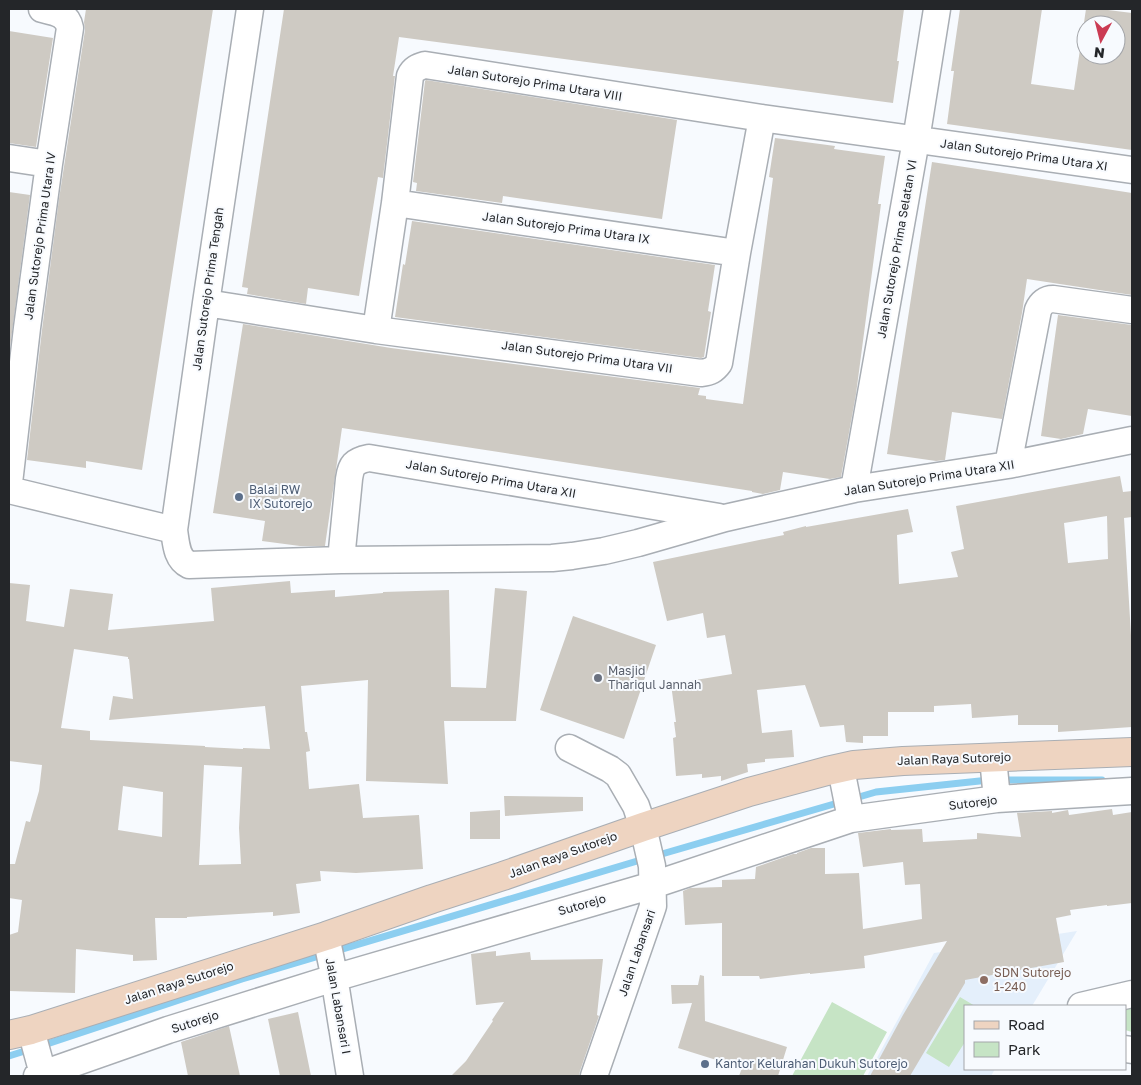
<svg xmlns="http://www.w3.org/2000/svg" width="1141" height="1085" font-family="'Golos Text',sans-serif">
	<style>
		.built { fill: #e4effb }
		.green { fill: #c6e4c5 }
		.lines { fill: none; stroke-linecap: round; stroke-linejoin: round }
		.stream { stroke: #8ccef0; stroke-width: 7 }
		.building { fill: #cecac3; fill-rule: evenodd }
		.minor-casing { stroke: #a9aeb4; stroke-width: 29 }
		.secondary-casing { stroke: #a9aeb4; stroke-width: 30 }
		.minor { stroke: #fff; stroke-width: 26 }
		.secondary { stroke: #eed4c1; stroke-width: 28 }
		.service-dot { fill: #5c6f8a; stroke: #f7fafe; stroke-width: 2 }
		.worship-dot { fill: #6b7280; stroke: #f7fafe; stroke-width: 2 }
		.education-dot { fill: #8d6e63; stroke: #f7fafe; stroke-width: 2 }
		.labels { text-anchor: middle; stroke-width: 4; stroke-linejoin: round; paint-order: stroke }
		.street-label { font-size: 12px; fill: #242629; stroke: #f7fafe }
		.service-label { font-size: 12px; fill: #4e5e75; stroke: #f7fafe; text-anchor: start }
		.worship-label { font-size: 12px; fill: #5b616d; stroke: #f7fafe; text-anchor: start }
		.education-label { font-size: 12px; fill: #785e54; stroke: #f7fafe; text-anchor: start }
	</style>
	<rect width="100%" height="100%" fill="#f7fafe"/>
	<path class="built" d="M1077,931L1032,1006H965V1069H995L991,1076H867L934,953Z"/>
	<path class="green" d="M960,997L975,1006H965V1042L949,1067L926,1053Z
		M832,1002L887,1032L863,1076H792Z
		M1132,1003V1032L1125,1030V1006Z"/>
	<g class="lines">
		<path class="stream" d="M1000,780H1102
			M852,799L876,792L989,780
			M655,856L841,802
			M41,1046L242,979L644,859
			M9,1056L31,1049"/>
	</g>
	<path class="building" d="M86,9H213L142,470L86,461V468L27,460L42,330L59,199L85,30L84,22Z
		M284,9H904L897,61H899L893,103L399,37L393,76H395L383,178L378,177L359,296L308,288L306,304L247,294L248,288L242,287Z
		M960,9H1042L1031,84L1074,90L1086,9H1100L1132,13V150L947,124L954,71H951ZM1086,25H1116V55H1086Z
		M9,31L53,38L36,147L9,143Z
		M426,80L677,120L662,219L503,196L502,203L416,191L417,183L413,182L425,81Z
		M775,138L835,146L834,149L885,156L878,204H881L856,394L841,477L830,479L783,472L780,490L763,494L752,492V491L342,428L325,546H300L262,541L265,521L213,513L243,324L391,348L700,388L698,395L706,396V399L743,404L773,178L769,177Z
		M932,162L1132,193V295L1027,279L1022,313L1002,419L952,412L945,460L936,461L887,454Z
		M9,192L30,195L9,355Z
		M412,221L715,265L708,311L711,312L704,357L701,358L395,317L403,264L405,265Z
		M1058,315L1132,325V416L1088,409L1083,434L1061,439L1041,436Z
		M1120,476L1123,492L1132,491V517L1124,518L1132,652V727L1058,732V725H1018V715L972,718L971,704L934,706V712H888V736H863V743L846,742L844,725L820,727L805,685L757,690L762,733L792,730L794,757L765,759V762L747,764L748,772L721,781V776L702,778V774L676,776L673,738L676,737L674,722H676L671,684L732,674L725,635L707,638L703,613L667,621L653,562L784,535L783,532L806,526V527L908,509L913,532L897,535L899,584L958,577L951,552L964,549L956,506ZM1107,516L1108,559L1068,563L1064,523Z
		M290,581L291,593L335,590V597L383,593V592L449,590L451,687L486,688L495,588L527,591L516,721H444L448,784L366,781L368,680L301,686L305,732H307L310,751L306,752L309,789L359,784L363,818L419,815L423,869L356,873L320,871L321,881L296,884L300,913L273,916V912L187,917V918H155L157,960L133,961V955L76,949L75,993L9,991V935L18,932L22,900L9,898V864H15L26,821L30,822L39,791L42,765L9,761V583L30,585L26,621L64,627L70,589L113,594L108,630L214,621L211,588ZM74,649L128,657V659H129L133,699L113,696L109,720L265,706L270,749L243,748V749L205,747V746L90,740V731L61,728ZM204,765L242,767L239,828L241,864L199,865ZM123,786L163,792L162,837L118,830Z
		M573,616L656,645L624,739L540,710Z
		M504,796L583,797V811L505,816Z
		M1112,809L1113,815L1132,812V903L1107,906V905L1070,910L1071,915L1056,918L1064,962L965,980V983L910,1076H870L903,1015L947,941L864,956L865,968L810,974V973L760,979L759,976H722V923L685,925L683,891L690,888L722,887V880L755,879L756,867L793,854H797V853L811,848H825V874L859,873L863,929L922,919L920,884L905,885L903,862L863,867L858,833L891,829V830L922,829L923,842L977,839V833L1021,837L1017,813L1052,811V813L1068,810L1069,815Z
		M500,810V839H470V812Z
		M496,951V956L530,952L531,960L603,959L597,1015L599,1016L580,1071L579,1076H451L466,1061L493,1021L492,1020L504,1002L476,1005L471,954Z
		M700,975L704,976L705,1021L787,1047L778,1076H739L742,1068L678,1048L692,1003L672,1004L671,985H698Z
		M298,1012L311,1076H280L268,1019Z
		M229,1026L240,1076H188L181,1042Z"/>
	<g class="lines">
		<g class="minor-casing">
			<path id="minor" d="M250,9L206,303L174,530C176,542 176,559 189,565L341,560L552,558L572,556L604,551L638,543L725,518L854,489L1008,465L1132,440
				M9,158L49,164
				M395,203L737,253
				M206,303L376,330L701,373C710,372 714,370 719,363L737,253L762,118
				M376,330L395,203L410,76C413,69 418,67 425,65L762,118L1132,170
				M1008,465L1038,310C1041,303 1046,299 1053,299L1132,310
				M9,483L27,328L49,164L70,28C67,13 54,12 42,9
				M854,489L916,140L937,9
				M9,490L174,530
				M341,560L349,479C351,465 354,461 369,458L719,517
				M569,748L610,769L618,775L636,806L643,827L652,866L653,906L651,912L594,1076
				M993,758L997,799
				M841,769L851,819
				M326,936L333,970L350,1076
				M1081,1006L1132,994
				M31,1030L43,1074
				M1125,1049L1132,1050
				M37,1076L168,1030L334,978L653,885L851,819L997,799L1132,791"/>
		</g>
		<g class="secondary-casing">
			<path id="secondary" d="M9,1035L31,1030L326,936L432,899L503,876L643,827L749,792L827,771L854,765L903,761L1132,752"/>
		</g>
		<use href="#minor" class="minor"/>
		<use href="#secondary" class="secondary"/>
	</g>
	<g class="service-dot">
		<circle cx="239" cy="497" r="5"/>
		<circle cx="705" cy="1064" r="5"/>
	</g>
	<circle class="worship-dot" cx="598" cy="678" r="5"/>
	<circle class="education-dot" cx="984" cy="980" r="5"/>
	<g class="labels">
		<g class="street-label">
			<text transform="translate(535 83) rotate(9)" y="4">Jalan Sutorejo Prima Utara VIII</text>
			<text transform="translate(1024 155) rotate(8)" y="4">Jalan Sutorejo Prima Utara XI</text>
			<text transform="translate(566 228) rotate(8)" y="4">Jalan Sutorejo Prima Utara IX</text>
			<text transform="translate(40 236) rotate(-82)" y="4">Jalan Sutorejo Prima Utara IV</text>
			<text transform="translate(897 249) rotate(-80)" y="4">Jalan Sutorejo Prima Selatan VI</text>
			<text transform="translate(208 289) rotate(-82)" y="4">Jalan Sutorejo Prima Tengah</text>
			<text transform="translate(587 357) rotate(8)" y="4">Jalan Sutorejo Prima Utara VII</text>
			<text transform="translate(929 478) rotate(-9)" y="4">Jalan Sutorejo Prima Utara XII</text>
			<text transform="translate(491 479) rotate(10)" y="4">Jalan Sutorejo Prima Utara XII</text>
			<text transform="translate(954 759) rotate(-2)" y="4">Jalan Raya Sutorejo</text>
			<text transform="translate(973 803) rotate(-7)" y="4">Sutorejo</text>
			<text transform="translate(563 855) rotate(-20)" y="4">Jalan Raya Sutorejo</text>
			<text transform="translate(582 905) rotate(-16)" y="4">Sutorejo</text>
			<text transform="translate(637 953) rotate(-71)" y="4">Jalan Labansari</text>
			<text transform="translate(179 983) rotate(-18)" y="4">Jalan Raya Sutorejo</text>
			<text transform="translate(338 1006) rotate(80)" y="4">Jalan Labansari I</text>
			<text transform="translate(195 1022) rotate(-18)" y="4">Sutorejo</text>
		</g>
		<g class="service-label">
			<text x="249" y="494">Balai RW<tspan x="249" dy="14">IX Sutorejo</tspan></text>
			<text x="715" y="1068">Kantor Kelurahan Dukuh Sutorejo</text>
		</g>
		<g class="worship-label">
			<text x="608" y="675">Masjid<tspan x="608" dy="14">Thariqul Jannah</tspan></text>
		</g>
		<g class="education-label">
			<text x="994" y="977">SDN Sutorejo<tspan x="994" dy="14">1-240</tspan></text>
		</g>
	</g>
	<rect width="1141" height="1085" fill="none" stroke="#242629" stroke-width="20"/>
	<rect x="964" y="1005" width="162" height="65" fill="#f7fafe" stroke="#a3a5a9"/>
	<rect x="974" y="1021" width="25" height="8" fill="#eed4c1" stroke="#a3a5a9"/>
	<text x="1008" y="1030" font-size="15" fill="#242629">Road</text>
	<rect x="974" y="1042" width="25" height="15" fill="#c6e4c5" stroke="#a3a5a9"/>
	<text x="1008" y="1055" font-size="15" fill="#242629">Park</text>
	<g transform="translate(1101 40) rotate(187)"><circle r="24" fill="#f7fafe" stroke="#a3a5a9"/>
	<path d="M0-4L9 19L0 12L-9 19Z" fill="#cb3b53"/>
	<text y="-8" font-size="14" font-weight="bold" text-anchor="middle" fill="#242629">N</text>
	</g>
</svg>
